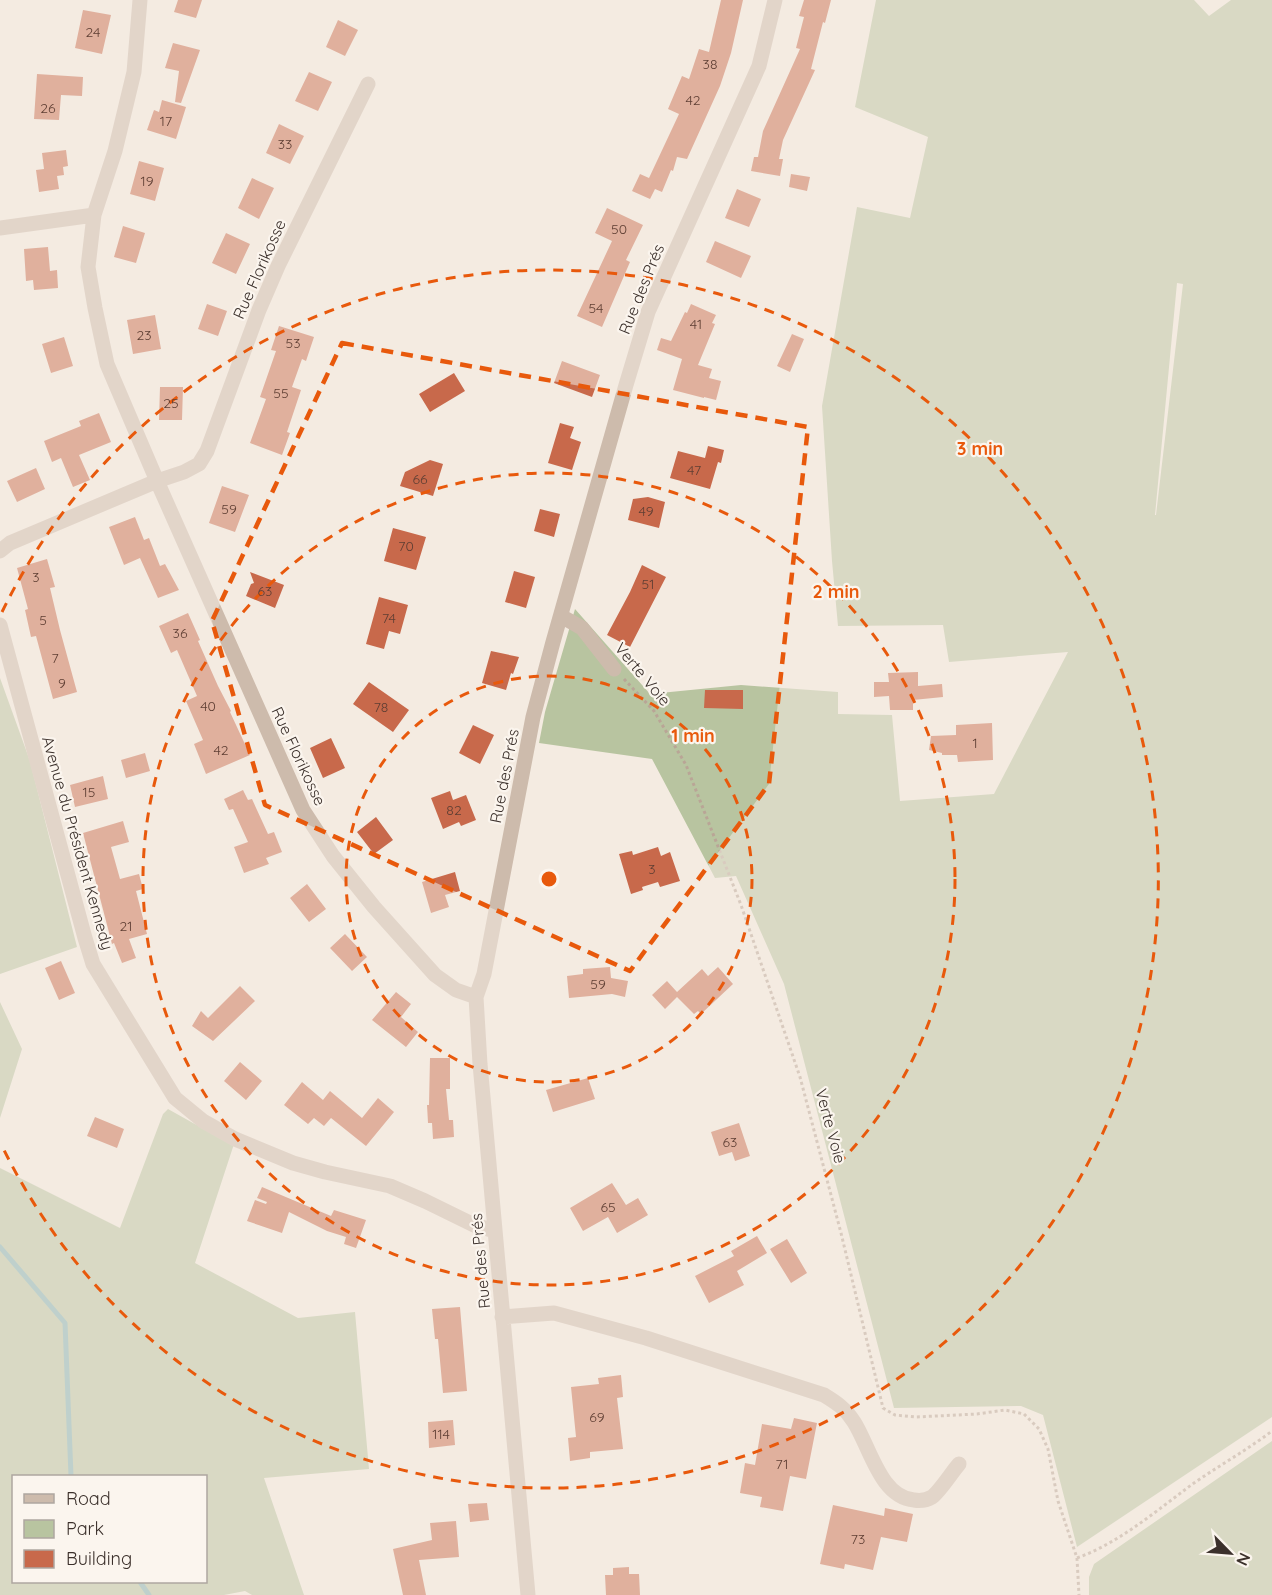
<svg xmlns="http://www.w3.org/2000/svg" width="1272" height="1595" font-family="Quicksand,sans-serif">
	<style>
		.green { fill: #b8c4a0; fill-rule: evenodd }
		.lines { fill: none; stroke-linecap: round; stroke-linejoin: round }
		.stream { stroke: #7fb0b2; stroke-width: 5 }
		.building { fill: #c8694b }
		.path { stroke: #b9a596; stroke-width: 3; stroke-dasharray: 3 3; stroke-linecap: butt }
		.minor { stroke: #cdbbac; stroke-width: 15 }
		.marked { fill: none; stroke: #e8590c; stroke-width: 4.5; stroke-dasharray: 12 8; stroke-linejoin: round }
		.ring { fill: none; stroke: #e8590c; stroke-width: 3; stroke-dasharray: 10 8 }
		.labels { text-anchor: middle; stroke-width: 4.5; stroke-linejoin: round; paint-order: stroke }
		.number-label { font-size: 14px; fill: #5e3e33 }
		.street-label { font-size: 16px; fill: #3b302b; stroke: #fbf5ee }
		.centre { fill: #e8590c; stroke: #fbf5ee; stroke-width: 3 }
		.ring-label { font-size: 18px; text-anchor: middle; font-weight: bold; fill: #e8590c; stroke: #fbf5ee; stroke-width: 4.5; stroke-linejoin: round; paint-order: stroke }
	</style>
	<rect width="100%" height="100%" fill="#f4ebe1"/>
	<path class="green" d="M876,0H1194L1209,16L1231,0H1272V1417L1077,1547L1043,1415L1021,1406L894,1408L784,984L736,876L715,878L652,759L539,743L545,712L575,609L650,694L741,685L838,692V714L892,715L900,801L994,794L1068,652L949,662L943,625L838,626L832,561L822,406L857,207L910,218L928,137L855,107ZM1177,283L1183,284L1156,515H1155Z
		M0,678L30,761L77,947L0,974Z
		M0,1002L22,1049L0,1118Z
		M168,1109L193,1123L234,1144L195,1263L298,1318L355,1312L369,1469L264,1478L304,1595H252L245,1591L224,1595H0V1168L120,1228L163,1114ZM14,1476H206V1582H14Z
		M1272,1441V1595H1089V1577L1094,1564Z"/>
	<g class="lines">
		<path class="stream" d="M0,1247L65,1323L71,1476
			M140,1582L149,1595"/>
	</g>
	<path class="building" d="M178,0H202L196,18L174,12Z
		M721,0H743L731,53L720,86L687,159L677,157L673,171L671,170L662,192L655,189L650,199L632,191L640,174L649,178L679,114L668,109L682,76L689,79L699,49L709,52Z
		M804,0H831L825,23L823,22L811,69L815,70L783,140L779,159H783L780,176L751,171L754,157H758L763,131L800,49L796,48L804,17L799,16Z
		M83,10L111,15L102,54L75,48Z
		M338,20L358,30L345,56L326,47Z
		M173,43L200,50L181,103L175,102L179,71L165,68Z
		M309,72L332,82L318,111L295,101Z
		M37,74L83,77L82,96L61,95L59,120L34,119Z
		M162,100L186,107L176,139L147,130L154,110L159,112Z
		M279,124L304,136L290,164L266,153Z
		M66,150L68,166L63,167L64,175L57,176L59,189L39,192L36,170L44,169L42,153Z
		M139,161L164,168L155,201L130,194Z
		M791,174L810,177L807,191L789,187Z
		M252,178L274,188L259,219L238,208Z
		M737,189L761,199L749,227L725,218Z
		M607,208L643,225L626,260L630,262L602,327L577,316L612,241L595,233Z
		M123,226L145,233L136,263L114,257Z
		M226,233L250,244L236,274L212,263Z
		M715,241L751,256L741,278L706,262Z
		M48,247L50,271L57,270L58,288L34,290L33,280L26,281L24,249Z
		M207,304L227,311L218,336L198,329Z
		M691,304L716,315L712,323L715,324L698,365L712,369L709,378L721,381L716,400L704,397V398L673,390L682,359L657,350L661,338L671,341L685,312L687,313Z
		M155,315L161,349L133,354L127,320Z
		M279,326L314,337L306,361L302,359L292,387L301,390L287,432L290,433L282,455L250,443L266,399L260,397L276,351L271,350Z
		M792,334L804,339L790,372L777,366Z
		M64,337L73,366L51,373L42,344Z
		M562,361L600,375L592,397L554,383Z
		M454,373L465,391L430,412L419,394Z
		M160,387H183L182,420H159Z
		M99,413L111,442L79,455L90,480L73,487L61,458L52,462L44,441L81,426L79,421Z
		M560,423L574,427L570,438L581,442L572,470L548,463Z
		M708,446L724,450L721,463L718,462L710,489L670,478L678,451L705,458Z
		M430,460L443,464L433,496L400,486L405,472Z
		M36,468L45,489L17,502L7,481Z
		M222,486L249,495L235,532L209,523Z
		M648,497L665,502L659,528L628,520L633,499Z
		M540,509L560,514L554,537L534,531Z
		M135,517L144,540L149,538L160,566L165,564L179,590L158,598L140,558L124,565L109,527Z
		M393,528L426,537L416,570L384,561Z
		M47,559L55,587L50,588L60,630L77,692L53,699L36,636L31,637L25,610L28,609L17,568Z
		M642,565L666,577L630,647L607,635L630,592Z
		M514,571L535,577L526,608L505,602Z
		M250,572L284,585L275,608L246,596L251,584L254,583Z
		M379,597L408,605L400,634L389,631L384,649L366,644Z
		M188,613L200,640L198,641L218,686L231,711L230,712L250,755L206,774L194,744L203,740L186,701L197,696L177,650L171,653L159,626Z
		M491,651L519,657L513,674L511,673L506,690L482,683Z
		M918,672V686L942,684L943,697L913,700V710H890L889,696L874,697V682H889L888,673Z
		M369,682L409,710L393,732L353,704Z
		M705,690H743V709L704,708Z
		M992,723L993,760L958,762L957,755H942V753L929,750L931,736L956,735V725Z
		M473,725L494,735L480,764L459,753Z
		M331,738L345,768L323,778L310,748Z
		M145,753L150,771L126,778L121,760Z
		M103,776L108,799L75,807L70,785Z
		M243,790L248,800L252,799L268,834L274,832L282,852L266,858L269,864L244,873L234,847L248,842L233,809L229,810L224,799Z
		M450,791L453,800L466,795L476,820L461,826L459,822L443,829L431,798Z
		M376,817L393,840L374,854L357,832Z
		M123,821L129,842L111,847L120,879L139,874L143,889L136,891L147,934L129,939L136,958L122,963L114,943L112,944L83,833Z
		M658,847L661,856L670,852L680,881L660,887L658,882L642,887L643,890L631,894L619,854L632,851L633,855Z
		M455,872L460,891L445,895L449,907L431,913L422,882Z
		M307,884L326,909L309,922L290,898Z
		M345,934L367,957L352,971L330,948Z
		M61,961L75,993L59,1000L45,968Z
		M610,967L611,978L628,981L625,997L612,994L569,998L567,976L583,974V969Z
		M718,967L733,984L701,1014L698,1011L694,1014L677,997L665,1009L652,995L667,981L677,992L702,969L708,976Z
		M240,986L255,1001L213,1041L192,1026L201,1011L208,1018Z
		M396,992L411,1004L401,1017L418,1032L406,1047L372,1020Z
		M430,1058H450V1089H446L449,1120H453L454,1137L433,1139L432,1123H428L427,1105H429Z
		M240,1062L262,1081L246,1100L224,1081Z
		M588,1078L595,1099L553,1112L546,1090Z
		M302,1082L323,1100L330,1091L362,1118L378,1098L394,1112L366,1146L331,1118L324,1126L314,1118L308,1124L284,1105Z
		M95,1117L124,1129L117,1148L87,1136Z
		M739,1123L750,1156L735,1161L732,1152L719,1156L711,1132Z
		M612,1183L626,1205L638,1198L648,1215L617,1233L608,1217L583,1231L570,1208Z
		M262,1187L331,1216L334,1210L366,1220L356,1248L344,1244L346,1237L327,1231L289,1212L282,1233L247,1221L255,1200L266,1204L267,1202L257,1198Z
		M757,1236L767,1253L737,1271L744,1285L709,1303L695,1276L734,1256L731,1251Z
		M787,1239L807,1273L791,1283L770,1249Z
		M460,1307L467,1391L443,1393L438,1339H435L432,1309Z
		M621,1375L623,1397L617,1398L623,1449L590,1452V1458L570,1461L568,1438L576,1437L571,1387L599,1384L598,1378Z
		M794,1418L817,1423L806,1479L790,1476L783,1511L760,1507L762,1497L740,1493L745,1463L755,1465L762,1424L791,1429Z
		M453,1420L455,1445L429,1448L428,1422Z
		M487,1503L489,1520L470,1522L468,1504Z
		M833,1505L884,1516L885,1508L913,1514L907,1542L881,1537L873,1570L845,1564L844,1569L820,1564Z
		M456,1521L459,1557L419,1560L426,1595H403L393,1549L432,1540L430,1523Z
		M629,1567V1574H639L640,1595H606L605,1575H613V1568Z"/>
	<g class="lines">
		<path class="path" d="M624,679L654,711L686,765L741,905L800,1077L841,1233L883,1408L895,1415L916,1417L977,1414L1005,1410L1024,1414L1039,1429L1048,1449L1058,1501L1077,1558L1079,1595
			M1077,1558C1121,1542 1157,1510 1194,1483C1220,1465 1247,1450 1272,1431"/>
		<path class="minor" d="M140,0L134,72L115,151L94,215L88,267L95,308L107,364L157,481L303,810L333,856L374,907L435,975L456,990L476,997
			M0,228L94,215
			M0,551L10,543L157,481L184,472L199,464L207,451L259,310L278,266L368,84
			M561,616L582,628L614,669
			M0,625L85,938L93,964L175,1098L203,1121L235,1139L293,1163L325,1172L390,1186L425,1201L474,1225L495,1231
			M502,1317L554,1313L646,1338L824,1395C837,1403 846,1409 854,1422C870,1447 880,1497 914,1500C920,1501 927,1500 932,1497C940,1491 952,1472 959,1464
			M528,1595L480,1064L476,997L484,974L533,717L553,642L626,385L648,312L759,66L775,0"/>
	</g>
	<path d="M0 0H1272V1595H0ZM342,343L808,427L769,784L630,971L265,805L212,621Z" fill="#f4ebe1" fill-opacity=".55" fill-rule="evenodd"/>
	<path class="marked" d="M342,343L808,427L769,784L630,971L265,805L212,621Z"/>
	<g class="ring">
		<circle cx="549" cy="879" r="203"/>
		<circle cx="549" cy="879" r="406"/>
		<path d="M2 612A609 609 0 1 1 2 1146"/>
	</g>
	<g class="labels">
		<g class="number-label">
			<text x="93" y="37">24</text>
			<text x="710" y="69">38</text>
			<text x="693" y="105">42</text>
			<text x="48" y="113">26</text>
			<text x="166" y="126">17</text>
			<text x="285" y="149">33</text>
			<text x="147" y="186">19</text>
			<text x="619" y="234">50</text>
			<text x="596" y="313">54</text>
			<text x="696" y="329">41</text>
			<text x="144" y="340">23</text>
			<text x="293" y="348">53</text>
			<text x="281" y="398">55</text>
			<text x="171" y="408">25</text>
			<text x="694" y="475">47</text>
			<text x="420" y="484">66</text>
			<text x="229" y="514">59</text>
			<text x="646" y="516">49</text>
			<text x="406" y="551">70</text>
			<text x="36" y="582">3</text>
			<text x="648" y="589">51</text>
			<text x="265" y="596">63</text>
			<text x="389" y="623">74</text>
			<text x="43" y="625">5</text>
			<text x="180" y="638">36</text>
			<text x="55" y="663">7</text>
			<text x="62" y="688">9</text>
			<text x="208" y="711">40</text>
			<text x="381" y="712">78</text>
			<text x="975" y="748">1</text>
			<text x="221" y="755">42</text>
			<text x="89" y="797">15</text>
			<text x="454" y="815">82</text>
			<text x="652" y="874">3</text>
			<text x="126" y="931">21</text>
			<text x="598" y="989">59</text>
			<text x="730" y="1147">63</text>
			<text x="608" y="1212">65</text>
			<text x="597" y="1422">69</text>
			<text x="441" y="1439">114</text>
			<text x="782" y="1469">71</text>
			<text x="858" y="1544">73</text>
		</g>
		<g class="street-label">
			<text transform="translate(259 269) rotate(-66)" y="6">Rue Florikosse</text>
			<text transform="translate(641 289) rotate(-68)" y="6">Rue des Prés</text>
			<text transform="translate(643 674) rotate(50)" y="6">Verte Voie</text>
			<text transform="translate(299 756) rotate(65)" y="6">Rue Florikosse</text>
			<text transform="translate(504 776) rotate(-79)" y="6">Rue des Prés</text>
			<text transform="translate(78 843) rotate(74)" y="6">Avenue du Président Kennedy</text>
			<text transform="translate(831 1126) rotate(75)" y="6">Verte Voie</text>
			<text transform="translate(480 1261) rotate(-95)" y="6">Rue des Prés</text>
		</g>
	</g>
	<circle cx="549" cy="879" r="9" class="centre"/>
	<g class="ring-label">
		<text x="980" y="455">3 min</text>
		<text x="836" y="598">2 min</text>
		<text x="693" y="742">1 min</text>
	</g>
	<rect x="12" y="1475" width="195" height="108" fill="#fbf5ee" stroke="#aea6a0" stroke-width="1.5"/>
	<rect x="24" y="1494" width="30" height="9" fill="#cdbbac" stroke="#aea6a0" stroke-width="1.5"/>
	<text x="66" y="1505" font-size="18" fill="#3b302b">Road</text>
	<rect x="24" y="1520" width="30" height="18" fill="#b8c4a0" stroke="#aea6a0" stroke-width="1.5"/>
	<text x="66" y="1535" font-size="18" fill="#3b302b">Park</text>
	<rect x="24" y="1550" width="30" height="18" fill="#c8694b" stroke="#aea6a0" stroke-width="1.5"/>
	<text x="66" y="1565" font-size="18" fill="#3b302b">Building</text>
	<g transform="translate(1230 1553) rotate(115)" stroke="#fbf5ee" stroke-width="4.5" paint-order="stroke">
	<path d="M0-4.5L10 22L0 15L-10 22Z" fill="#3b302b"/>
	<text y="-9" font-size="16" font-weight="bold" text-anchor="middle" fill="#3b302b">N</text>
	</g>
</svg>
